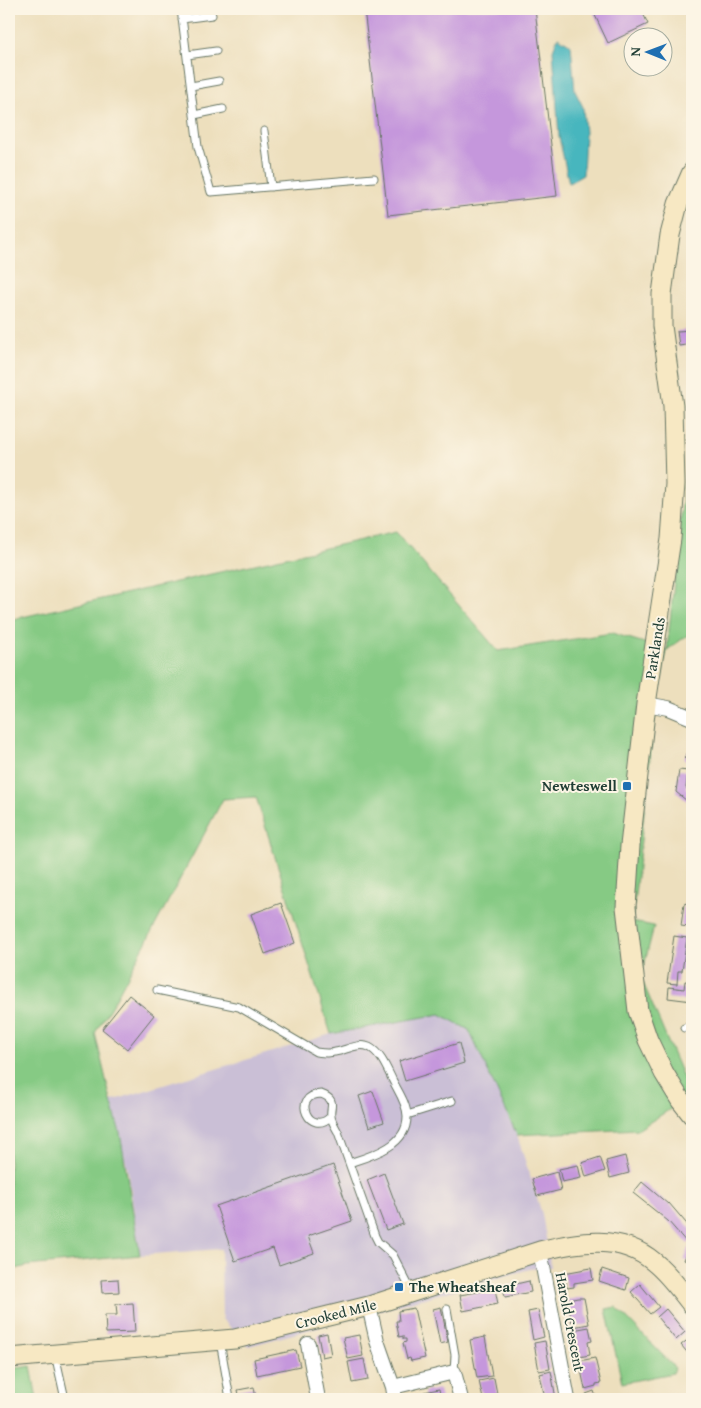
<svg xmlns="http://www.w3.org/2000/svg" width="701" height="1408" font-family="'Gentium Book Plus',serif">
	<style>
		.industrial { fill: #cabfd6 }
		.green { fill: #86ca84; stroke: #52845c }
		.water { fill: #46b6be; stroke: #327a79 }
		.building { fill: #c597dc }
		.lines { fill: none; stroke-linecap: round; stroke-linejoin: round }
		.lane-casing { stroke: #677664; stroke-width: 9 }
		.street-casing { stroke: #677664; stroke-width: 16 }
		.secondary-casing { stroke: #677664; stroke-width: 21 }
		.lane { stroke: #fff; stroke-width: 7 }
		.street { stroke: #fff; stroke-width: 14 }
		.secondary { stroke: #f7e8c3; stroke-width: 19 }
		.poi-dot { fill: #1f6fb2; stroke: #fcf5e5; stroke-width: 2 }
		.labels { text-anchor: middle; stroke-width: 4; stroke-linejoin: round; paint-order: stroke }
		.street-label { font-size: 15px; fill: #1f3d34; stroke: #fcf5e5 }
		.poi-label { font-size: 15px; font-weight: bold; fill: #1f3d34; stroke: #fcf5e5; text-anchor: end }
	</style>
	<rect width="100%" height="100%" fill="#fcf5e5"/>
	<filter id="ink" filterUnits="userSpaceOnUse"><feTurbulence type="fractalNoise" baseFrequency=".02" numOctaves="2"/><feDisplacementMap in="SourceGraphic" scale="10" xChannelSelector="R" yChannelSelector="G"/><feConvolveMatrix kernelMatrix="1 2 1 2 8 2 1 2 1" color-interpolation-filters="sRGB"/></filter>
	<filter id="wash" filterUnits="userSpaceOnUse"><feTurbulence type="fractalNoise" baseFrequency=".0096" numOctaves="4" result="noise"/><feDisplacementMap in="SourceGraphic" scale="20" xChannelSelector="R" yChannelSelector="G"/><feGaussianBlur stdDeviation="1.12" result="paint"/><feColorMatrix in="noise" values="0 0 0 0 0 0 0 0 0 0 0 0 0 0 0 0 0 1.4 0 .05"/><feComposite in="paint" operator="in"/></filter>
	<g filter="url(#wash)">
		<rect width="100%" height="100%" fill="#eddfbd"/>
		<path class="industrial" d="M440,1014L469,1027L517,1135L542,1214L551,1267L530,1269L249,1346L222,1319L221,1249L140,1255L128,1171L111,1101L331,1034Z"/>
		<path class="green" d="M687,457L692,458V632L667,650L655,711L632,922L654,926L641,978L691,1096L639,1129L517,1135L469,1030L440,1014L331,1034L256,797L223,799L115,1000L95,1033L111,1101L120,1133L140,1255L27,1266L9,1271V620L396,532L498,651L612,633L667,650Z
			M616,1307L675,1368L673,1373L622,1383L606,1309Z
			M31,1366L37,1399H9V1369Z"/>
		<path class="water" d="M558,37L571,45L575,91L583,107L585,133L583,175L569,183L559,137L553,50Z"/>
		<g id="blocks">
			<path class="building" d="M364,9H535L557,196L388,215Z
				M592,9H641L648,24L608,43Z
				M692,330V344L679,346L677,331Z
				M692,747V761L690,764L684,758Z
				M679,770L688,771L686,788L692,793V805L676,792Z
				M692,901L689,927L681,926L684,904Z
				M281,903L295,943L265,954L251,914Z
				M674,936L687,938L682,971H678L677,984L667,983Z
				M685,981L692,982V1001L668,998L669,987L684,989Z
				M129,995L154,1015L127,1049L102,1029Z
				M459,1043L464,1063L405,1081L399,1061Z
				M373,1091L384,1122L369,1127L359,1096Z
				M625,1156L629,1173L610,1178L606,1161Z
				M600,1157L605,1171L586,1177L582,1163Z
				M333,1165L352,1221L308,1236L314,1253L279,1265L273,1248L235,1261L216,1206Z
				M578,1165L581,1178L562,1182L559,1169Z
				M557,1172L561,1190L537,1196L532,1179Z
				M384,1173L403,1224L386,1230L367,1180Z
				M642,1182L668,1204L669,1203L692,1230V1240L688,1244L668,1221L633,1193Z
				M691,1244H692V1263L684,1260Z
				M591,1268L593,1280L574,1283V1287L567,1288L564,1273Z
				M602,1269L629,1278L626,1290L599,1281Z
				M118,1279L119,1292L102,1293L101,1280Z
				M529,1281L531,1292L505,1297L503,1287Z
				M640,1284L659,1307L650,1314L631,1292Z
				M495,1289L498,1304L463,1311L460,1295Z
				M578,1298H584L589,1324L573,1327L567,1300Z
				M133,1303L135,1332L106,1333L105,1315H117L116,1304Z
				M441,1307L448,1342L440,1344L433,1309Z
				M414,1308L425,1358L411,1361L410,1358L407,1359L403,1343L406,1342V1339H403V1336L399,1337L396,1321H399L398,1311Z
				M666,1309L685,1332L676,1340L657,1317Z
				M538,1310L544,1337L533,1340L528,1312Z
				M589,1327L592,1341L588,1342L590,1355L579,1357L573,1330Z
				M327,1333L331,1355L322,1357L318,1335Z
				M359,1335L363,1356L348,1359L343,1338Z
				M485,1337L492,1376L477,1378L470,1340Z
				M690,1338L692,1341V1358L681,1345Z
				M545,1341L550,1369L539,1371L534,1343Z
				M296,1350L300,1366L257,1375L254,1359Z
				M595,1358L601,1383L596,1384V1386L585,1389L579,1361Z
				M364,1359L368,1380L352,1383L348,1362Z
				M551,1371L556,1399H545L540,1374Z
				M494,1378L498,1399H483L479,1381Z
				M254,1387L256,1399H240L238,1390Z
				M439,1389L441,1399H425L424,1392Z
				M594,1391L596,1397L599,1399H587L586,1394Z"/>
		</g>
	</g>
	<g filter="url(#ink)">
		<use href="#blocks" fill-opacity="0" stroke="#677664" stroke-width="1"/>
		<g class="lines">
			<g class="lane-casing">
				<path id="lane" d="M181,9L198,147L211,192L374,178
					M182,19L212,15
					M187,55L216,51
					M191,86L219,81
					M194,115L223,109
					M264,131L271,187
					M157,990L239,1007L316,1052C323,1053 328,1054 335,1052C345,1051 358,1042 369,1047C381,1053 387,1069 393,1081C398,1091 407,1104 407,1116C408,1146 371,1156 349,1163
					M684,1028L692,1026
					M407,1115L452,1101
					M331,1116C310,1138 290,1095 321,1094C338,1100 329,1107 331,1117C332,1122 336,1128 338,1132L375,1236L378,1242L393,1255L412,1292
					M447,1309L455,1355L454,1372
					M220,1341L230,1399
					M55,1354L65,1399"/>
			</g>
			<g class="street-casing">
				<path id="street" d="M646,704L668,708L692,718
					M540,1251L568,1399
					M369,1306L377,1341L393,1387L395,1399
					M308,1344L318,1399
					M393,1387L454,1372L461,1399"/>
			</g>
			<g class="secondary-casing">
				<path id="secondary" d="M692,172L678,204L670,235L662,294V326L673,406L675,484L671,539L646,704L630,846L626,907L638,1011L648,1040L664,1073L681,1101L692,1115
					M9,1358L235,1339L369,1306L540,1251C579,1241 621,1234 654,1262C669,1274 680,1290 692,1305"/>
			</g>
			<use href="#lane" class="lane"/>
			<use href="#street" class="street"/>
			<use href="#secondary" class="secondary"/>
		</g>
	</g>
	<g class="poi-dot">
		<rect x="622" y="781" width="10" height="10" rx="2.5"/>
		<rect x="394" y="1282" width="10" height="10" rx="2.5"/>
	</g>
	<g class="labels">
		<g class="street-label">
			<text transform="translate(655 648) rotate(-81)" y="5">Parklands</text>
			<text transform="translate(336 1314) rotate(-14)" y="5">Crooked Mile</text>
			<text transform="translate(570 1322) rotate(79)" y="5">Harold Crescent</text>
		</g>
		<g class="poi-label">
			<text x="617" y="791">Newteswell</text>
			<text x="409" y="1292" text-anchor="start">The Wheatsheaf</text>
		</g>
	</g>
	<rect width="701" height="1408" fill="none" stroke="#fcf5e5" stroke-width="30"/>
	<g transform="translate(648 52) rotate(271)"><circle r="24" fill="#fcf5e5" stroke="#a4ab9e"/>
	<path d="M0-4L9 19L0 12L-9 19Z" fill="#1f6fb2"/>
	<text y="-8" font-size="14" font-weight="bold" text-anchor="middle" fill="#1f3d34">N</text>
	</g>
</svg>
